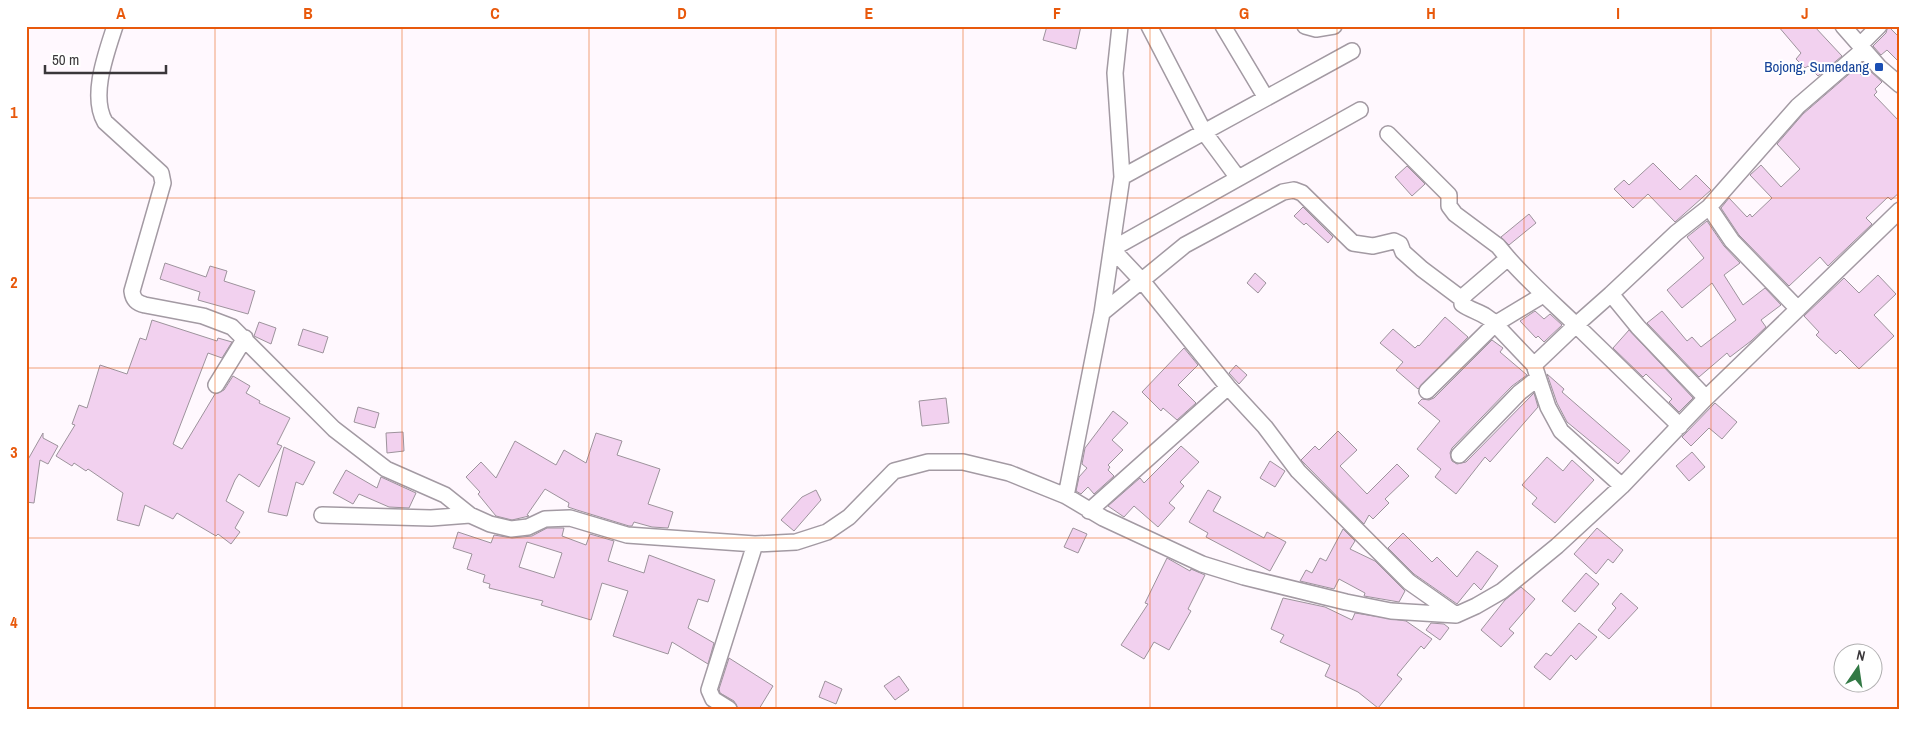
<svg xmlns="http://www.w3.org/2000/svg" width="1926" height="735" font-family="'Archivo Narrow',sans-serif">
	<style>
		.building { fill: #f2d1ef; stroke: #9d939c; fill-rule: evenodd }
		.lines { fill: none; stroke-linecap: round; stroke-linejoin: round }
		.street-casing { stroke: #a39aa3; stroke-width: 18 }
		.street { stroke: #fff; stroke-width: 15 }
		.grid { fill: none; stroke: #e8590c; stroke-width: 1; stroke-opacity: 0.55 }
		.transit-dot { fill: #1a4fb4; stroke: #fff; stroke-width: 2 }
		.labels { text-anchor: middle; stroke-width: 4; stroke-linejoin: round; paint-order: stroke }
		.transit-label { font-size: 15px; fill: #164399; stroke: #fff; text-anchor: end }
		.neatline { fill: none; stroke: #e8590c; stroke-width: 2 }
		.grid-label { font-size: 16px; text-anchor: middle; font-weight: bold; fill: #e8590c }
	</style>
	<rect width="100%" height="100%" fill="#fff8fe"/>
	<path class="building" d="M1047,26H1081L1076,49L1043,40Z
		M1778,26H1814L1842,56L1818,76L1808,66L1805,68L1796,59L1801,53Z
		M1888,26L1900,38V63L1887,50L1881,55L1873,46L1886,33Z
		M1855,69L1862,76L1869,70L1882,82L1875,89L1877,92L1874,95L1900,122V192L1891,200L1888,197L1866,218L1872,224L1828,266L1820,257L1789,286L1739,235L1721,208L1729,198L1747,217L1750,214L1752,217L1772,198L1750,175L1761,165L1781,187L1800,169L1777,144L1803,114Z
		M1653,163L1680,190L1696,175L1711,190L1675,222L1648,194L1633,208L1614,189L1624,180L1629,185Z
		M1407,166L1425,184L1412,196L1395,177Z
		M1303,207L1333,237L1328,243L1306,223L1304,225L1294,216Z
		M1529,214L1536,223L1509,245L1501,237Z
		M1707,221L1724,246L1740,263L1724,275L1743,305L1765,288L1781,305L1761,320L1766,327L1751,341L1730,357L1727,353L1699,377L1647,323L1662,311L1687,341L1692,337L1701,347L1736,320L1712,283L1682,308L1667,290L1704,258L1687,237Z
		M165,263L206,277L210,266L227,271L224,281L255,291L248,314L198,300L200,292L160,279Z
		M1255,273L1266,283L1258,293L1247,283Z
		M1878,275L1896,294L1874,315L1894,336L1859,369L1840,350L1836,354L1816,335L1819,332L1804,316L1844,278L1859,293Z
		M1535,311L1544,319L1550,314L1562,325L1544,342L1538,336L1536,338L1520,321Z
		M1445,317L1468,337L1418,389L1396,370L1403,362L1380,343L1393,329L1415,348L1418,345L1419,346Z
		M152,320L217,341L218,338L232,342L222,358L208,353L173,444L182,449L215,394L224,390L233,376L250,386L246,393L260,401L259,403L290,418L277,444L282,446L259,487L239,474L235,480L226,501L244,512L235,528L240,532L231,544L218,534L216,536L177,513L173,519L145,505L139,526L117,520L123,493L88,469L86,471L74,463L72,466L56,456L75,425L72,424L79,405L87,408L100,365L127,374L140,338L146,340Z
		M259,322L276,328L271,344L254,336Z
		M303,329L328,337L323,353L298,345Z
		M1629,330L1693,398L1679,412L1669,402L1672,399L1646,374L1643,377L1613,348Z
		M1492,340L1503,348L1500,352L1527,375L1512,386L1452,448L1450,453L1452,461L1457,464L1466,462L1534,393L1538,407L1490,462L1485,457L1456,494L1435,477L1441,469L1417,449L1440,421L1418,403L1422,399L1429,400L1434,398Z
		M1184,348L1198,365L1178,385L1196,403L1177,420L1163,408L1161,411L1142,392Z
		M1236,365L1247,375L1239,384L1229,373Z
		M1547,374L1564,389L1562,392L1630,451L1618,464L1567,422L1557,403Z
		M946,398L949,423L922,426L919,401Z
		M1715,403L1737,422L1722,439L1709,428L1691,446L1682,437Z
		M358,407L379,413L375,428L354,422Z
		M1113,411L1128,423L1112,440L1123,450L1108,465L1110,467L1108,470L1114,476L1094,494L1088,487L1081,494L1076,491L1079,477L1087,468L1082,464L1085,448Z
		M1338,431L1357,450L1340,466L1367,494L1397,464L1409,476L1385,499L1389,503L1373,519L1369,515L1364,524L1301,460L1315,446L1319,450Z
		M403,432L404,451L387,453L386,433Z
		M43,433V438L58,446L48,464L40,460L34,503L26,502V463Z
		M596,433L622,441L617,455L660,469L648,504L673,512L668,528L652,527L634,522L632,526H629L577,510L568,507L569,503L545,489L527,515L529,516L512,520L496,516L478,494L480,492L466,477L481,462L496,478L515,441L556,465L564,450L586,463Z
		M1181,446L1199,462L1180,482L1184,486L1169,503L1175,508L1158,527L1134,506L1124,517L1108,506L1140,478L1144,483Z
		M284,447L315,462L303,485L296,482L287,516L268,512Z
		M1692,452L1705,467L1689,481L1676,466Z
		M1547,457L1563,471L1572,460L1594,480L1555,523L1532,504L1537,498L1522,485Z
		M1270,461L1285,471L1275,487L1260,478Z
		M346,470L377,488L381,477L416,493L409,508L389,507L359,494L353,504L333,493Z
		M816,490L821,500L794,531L781,520L802,497Z
		M1208,490L1221,497L1213,511L1264,538L1267,532L1286,542L1270,571L1206,537L1208,533L1189,522Z
		M547,528H564L562,536L586,545L590,534L614,541L608,561L644,573L649,555L715,580L708,602L698,599L688,628L714,643L708,664L672,642L668,654L613,636L628,591L602,583L591,620L541,605L543,601L489,588L490,584L483,582L485,575L467,569L472,554L453,548L458,532L491,543L494,535L512,538L532,536ZM527,542L562,553L554,578L519,567Z
		M1073,528L1087,534L1078,553L1064,547Z
		M1597,528L1623,550L1613,563L1608,559L1596,574L1574,554Z
		M1343,529L1355,541L1350,549L1375,561L1405,591L1399,602L1364,596L1365,593L1339,579L1334,589L1300,581L1306,570L1312,573L1320,558L1326,561Z
		M1403,533L1432,562L1437,557L1457,577L1477,551L1498,566L1481,590L1474,583L1457,604L1414,574L1388,548Z
		M1167,558L1190,571L1191,569L1205,575L1188,609L1191,611L1169,650L1154,642L1144,659L1121,645L1148,604L1145,603Z
		M1586,573L1599,584L1575,612L1562,601Z
		M1521,587L1535,599L1509,629L1514,633L1501,647L1481,630L1505,600Z
		M1621,593L1638,608L1609,639L1598,630L1616,608L1612,604Z
		M1283,598L1325,607L1352,620L1355,613L1406,621L1432,639L1424,649L1421,646L1397,675L1402,679L1378,708L1358,692L1325,676L1330,665L1280,642L1284,635L1271,629Z
		M1431,623L1444,624L1449,628L1440,640L1426,630Z
		M1579,623L1597,637L1576,660L1571,655L1550,680L1534,667L1546,653L1551,656Z
		M729,658L773,686L759,709H738L734,701L720,693L719,689Z
		M899,676L909,690L895,700L884,686Z
		M825,681L842,689L836,704L819,697Z"/>
	<g class="lines">
		<g class="street-casing">
			<path id="street" d="M115,26C106,54 90,96 105,122L161,173L163,183L132,291C133,300 137,303 145,305L203,316L232,327L334,429L386,469L445,495L470,515L490,524L511,529L528,527L545,519L570,518L627,535L755,544L796,542L827,532L849,517L894,471L928,462H963L1009,473L1066,496L1103,518L1202,564L1244,577L1346,602L1391,611L1456,615L1476,606L1502,591L1557,546L1622,486L1704,400L1900,210
				M1149,26L1204,132L1238,178
				M1223,26L1266,98
				M1305,26L1316,29L1334,26
				M1843,26L1879,67L1900,85
				M1860,45L1879,26
				M1360,110L1112,249L1143,282L1228,387L1265,427L1298,471L1409,582L1456,615
				M1388,134L1449,195V206L1455,214L1498,246L1508,258
				M1122,177L1352,51
				M1611,294L1676,233L1709,207
				M1543,295L1495,324C1486,313 1473,312 1462,304V299L1466,294L1508,258C1529,282 1553,303 1576,325L1611,294L1638,327L1706,398
				M1798,309L1732,241L1709,207L1798,106L1863,50
				M1102,313L1185,245L1283,192L1294,190L1302,193L1353,243L1373,246L1394,241L1400,244L1403,252L1422,269L1462,299
				M1534,365L1576,325L1680,426
				M216,385L245,338
				M1427,391L1495,324L1534,365L1548,407L1561,431L1622,486
				M1459,455L1519,393L1538,378
				M1066,496L1102,313L1122,177L1115,73L1120,26
				M1089,511L1228,387
				M322,515L431,518L470,515
				M729,709L713,699L709,690L755,544"/>
		</g>
		<use href="#street" class="street"/>
	</g>
	<path class="grid" d="M215,26V709M402,26V709M589,26V709M776,26V709M963,26V709M1150,26V709M1337,26V709M1524,26V709M1711,26V709M26,198H1900M26,368H1900M26,538H1900"/>
	<rect class="transit-dot" x="1874" y="62" width="10" height="10" rx="2.5"/>
	<g class="labels">
		<g class="transit-label">
			<text x="1869" y="72">Bojong, Sumedang</text>
		</g>
	</g>
	<rect width="1926" height="735" fill="none" stroke="#ffffff" stroke-width="55"/>
	<g transform="translate(1858 668) rotate(13)"><circle r="24" fill="#ffffff" stroke="#b0afb0"/>
	<path d="M0-4L9 19L0 12L-9 19Z" fill="#327945"/>
	<text y="-8" font-size="14" font-weight="bold" text-anchor="middle" fill="#3a373a">N</text>
	</g>
	<path d="M45 65v8h121v-8" fill="none" stroke="#3a373a" stroke-width="2.5"/>
	<text x="52" y="65" font-size="15" fill="#3a373a" stroke="#ffffff" stroke-width="4" paint-order="stroke">50 m</text>
	<rect x="28" y="28" width="1870" height="680" class="neatline"/>
	<g class="grid-label">
		<text x="121" y="19">A</text>
		<text x="308" y="19">B</text>
		<text x="495" y="19">C</text>
		<text x="682" y="19">D</text>
		<text x="869" y="19">E</text>
		<text x="1057" y="19">F</text>
		<text x="1244" y="19">G</text>
		<text x="1431" y="19">H</text>
		<text x="1618" y="19">I</text>
		<text x="1805" y="19">J</text>
		<text x="14" y="118">1</text>
		<text x="14" y="288">2</text>
		<text x="14" y="458">3</text>
		<text x="14" y="628">4</text>
	</g>
</svg>
